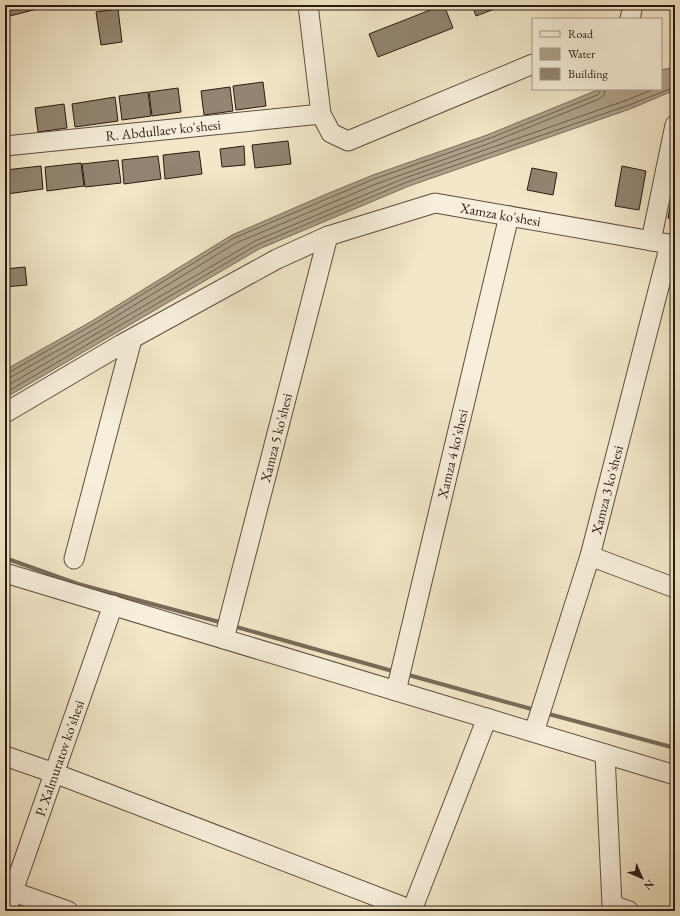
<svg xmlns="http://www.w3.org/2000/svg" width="680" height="916" font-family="'EB Garamond',serif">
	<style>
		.water { fill: #aea18a; stroke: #796b5a }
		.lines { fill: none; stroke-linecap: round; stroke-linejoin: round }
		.shore { stroke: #6c5e4e; stroke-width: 1 }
		.stream { stroke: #796b5a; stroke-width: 4 }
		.building { fill: #928571; stroke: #2a1a12 }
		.minor-casing { stroke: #5c4d40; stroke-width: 21 }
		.minor { stroke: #f7efdb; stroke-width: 19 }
		.labels { text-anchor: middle; stroke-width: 3; stroke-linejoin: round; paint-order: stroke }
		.street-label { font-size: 14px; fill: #2a1a12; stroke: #f7efdb }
	</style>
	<rect width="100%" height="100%" fill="#f2e7c8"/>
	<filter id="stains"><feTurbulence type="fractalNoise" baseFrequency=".005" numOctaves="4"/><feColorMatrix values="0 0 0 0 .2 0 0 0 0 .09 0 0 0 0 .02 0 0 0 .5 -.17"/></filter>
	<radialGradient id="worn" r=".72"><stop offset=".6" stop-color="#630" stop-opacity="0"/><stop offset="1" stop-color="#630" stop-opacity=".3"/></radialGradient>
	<path class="water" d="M675,67V90L630,109L409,186L259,249L5,398V370L92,321L232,235L329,193L373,175L487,135L600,89H661V70Z"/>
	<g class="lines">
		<path class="shore" d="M5,373H8L94,324L234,238L374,179L488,139L597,95L600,92V89
			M5,378L11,377L97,328L236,243L376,184L490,143L599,99L604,95L605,89
			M5,387L255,241L405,178L627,100L654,89
			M5,393L257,245L407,182L629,105L675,87"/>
		<path class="stream" d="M5,558L78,584L223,623
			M233,626L396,672
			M405,674L535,710
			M545,713L675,748"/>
	</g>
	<path class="building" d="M5,5H53L6,17Z
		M443,5H444L453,28L378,57L369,34Z
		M472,5H505L476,16Z
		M118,9L122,42L101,45L96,12Z
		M263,82L266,106L236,110L233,86Z
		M230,87L233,111L204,115L201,91Z
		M178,88L181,112L152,116L149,92Z
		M148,92L151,116L122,120L119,96Z
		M115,97L118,121L75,127L72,104Z
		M64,104L67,128L38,132L35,108Z
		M288,141L291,164L255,168L252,145Z
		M244,146L245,165L222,167L220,149Z
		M199,151L202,174L165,179L163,155Z
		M158,156L161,179L124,184L122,160Z
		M118,160L121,183L85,187L82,164Z
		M81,163L84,186L47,191L45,167Z
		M41,166L43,189L7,194L5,170Z
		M622,166L646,171L639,210L615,206Z
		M532,168L557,173L553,195L527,190Z
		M675,179V220L668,218Z
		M25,267L27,285L5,287V269Z"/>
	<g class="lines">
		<g class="minor-casing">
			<g id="minor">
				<path d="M308,5L321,114L331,133L348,141L533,64"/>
				<path d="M630,19L633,5"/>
				<path id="s1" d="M5,146L321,114"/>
				<path d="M651,241L675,125"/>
				<path id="s2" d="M5,413L122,344L277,259L328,236L435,203L675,245"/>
				<path d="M590,556L675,588"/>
				<path d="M74,559L132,339"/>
				<path d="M5,573L675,775"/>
				<path id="s3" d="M224,639L328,236"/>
				<path id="s4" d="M396,691L509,216"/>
				<path id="s5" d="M534,732L590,556L670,244"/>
				<path d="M605,754L612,905L629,911"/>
				<path d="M5,756L54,773L412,910L487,718"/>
				<path d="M5,889L68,911"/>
				<path id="s6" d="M6,911L113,605"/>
			</g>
		</g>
		<use href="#minor" class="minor"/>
	</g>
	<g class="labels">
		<g class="street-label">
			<text dy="5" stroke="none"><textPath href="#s1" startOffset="159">R. Abdullaev ko'shesi</textPath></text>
			<text dy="5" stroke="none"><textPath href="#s2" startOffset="547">Xamza ko'shesi</textPath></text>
			<text dy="5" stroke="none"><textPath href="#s3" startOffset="208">Xamza 5 ko'shesi</textPath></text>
			<text dy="5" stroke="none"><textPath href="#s4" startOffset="244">Xamza 4 ko'shesi</textPath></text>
			<text dy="5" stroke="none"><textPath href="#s5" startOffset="253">Xamza 3 ko'shesi</textPath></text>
			<text dy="5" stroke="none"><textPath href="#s6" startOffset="162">P. Xalmuratov ko'shesi</textPath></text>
		</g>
	</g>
	<rect width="680" height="916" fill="none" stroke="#f2e7c8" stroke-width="20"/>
	<rect x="6" y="6" width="668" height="904" fill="none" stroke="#2a1a12" stroke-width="2"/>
	<rect x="10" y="10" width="660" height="896" fill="none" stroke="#2a1a12"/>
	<rect x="532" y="18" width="130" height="72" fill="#f7efdb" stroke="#a59a8b"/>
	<rect x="540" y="31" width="20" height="6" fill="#f7efdb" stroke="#a59a8b"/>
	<text x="568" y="38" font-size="12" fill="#2a1a12">Road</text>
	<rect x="540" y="48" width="20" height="12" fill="#aea18a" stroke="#a59a8b"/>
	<text x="568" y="58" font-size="12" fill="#2a1a12">Water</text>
	<rect x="540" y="68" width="20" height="12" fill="#928571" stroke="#a59a8b"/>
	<text x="568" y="78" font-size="12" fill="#2a1a12">Building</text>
	<g transform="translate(642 878) rotate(135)" stroke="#f7efdb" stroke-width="3" paint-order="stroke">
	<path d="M0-3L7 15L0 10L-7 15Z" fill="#2a1a12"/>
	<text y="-6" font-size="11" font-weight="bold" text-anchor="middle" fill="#2a1a12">N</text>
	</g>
	<rect width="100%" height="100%" filter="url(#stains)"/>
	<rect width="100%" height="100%" fill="url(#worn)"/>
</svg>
